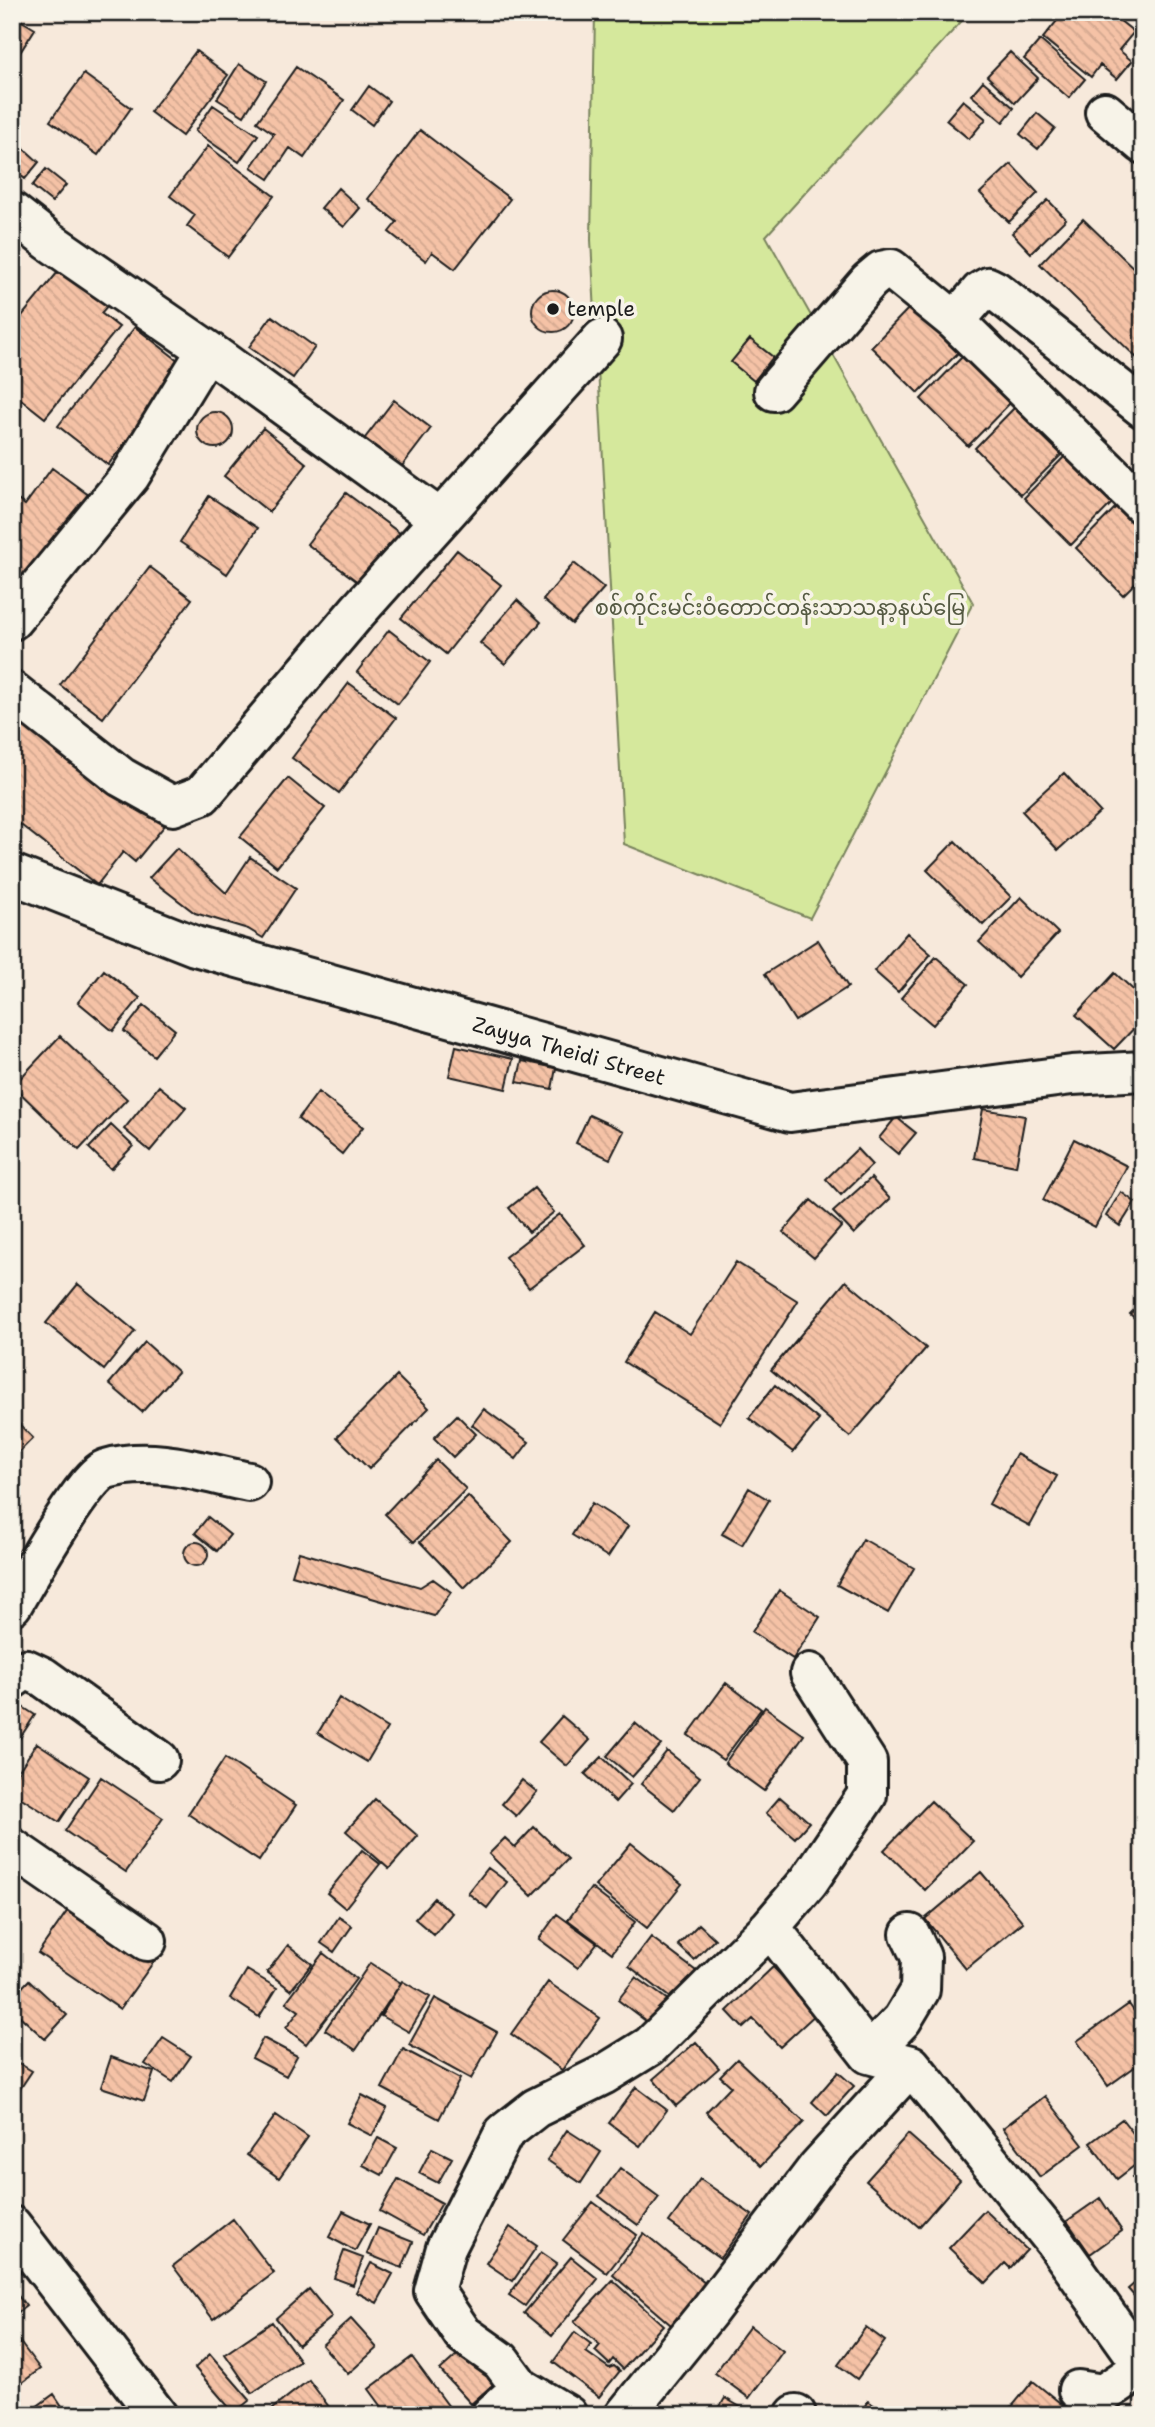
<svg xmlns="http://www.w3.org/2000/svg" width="1155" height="2427" font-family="'Shantell Sans','Noto Sans Myanmar',sans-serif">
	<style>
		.green { fill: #d5e89c; stroke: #78825c; stroke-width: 2 }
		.building { fill: url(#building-back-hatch); stroke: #1c1c1c; stroke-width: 2 }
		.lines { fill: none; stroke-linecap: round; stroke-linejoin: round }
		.minor-casing { stroke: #1c1c1c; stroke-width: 44 }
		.minor { stroke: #f7f3e8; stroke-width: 38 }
		.poi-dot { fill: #1c1c1c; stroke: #f7f3e8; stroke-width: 2.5 }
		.labels { text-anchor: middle; stroke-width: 7; stroke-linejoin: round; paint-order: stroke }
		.poi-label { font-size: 21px; fill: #1c1c1c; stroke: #f7f3e8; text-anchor: start }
		.park-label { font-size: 21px; fill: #545942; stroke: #f7f3e8 }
		.street-label { font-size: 21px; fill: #1c1c1c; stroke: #f7f3e8 }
	</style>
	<defs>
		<pattern id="building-back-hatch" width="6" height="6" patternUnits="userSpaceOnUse" patternTransform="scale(1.75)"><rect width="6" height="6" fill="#f5c2a6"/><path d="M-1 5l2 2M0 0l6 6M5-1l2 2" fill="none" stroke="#d1a68e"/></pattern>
	</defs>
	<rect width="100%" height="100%" fill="#f7e9db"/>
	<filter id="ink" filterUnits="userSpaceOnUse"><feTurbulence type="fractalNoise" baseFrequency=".0143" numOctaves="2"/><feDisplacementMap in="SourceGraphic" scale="14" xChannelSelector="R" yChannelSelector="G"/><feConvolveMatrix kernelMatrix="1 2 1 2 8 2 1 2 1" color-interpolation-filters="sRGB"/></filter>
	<g filter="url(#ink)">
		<path class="green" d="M595,12H970L766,236L973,603L810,918L624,844L591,240Z"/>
		<path class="building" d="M1064,12H1109L1134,32L1119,50L1132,61L1117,79L1100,65L1091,77L1043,38Z
			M12,15L35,29L12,65Z
			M1040,40L1085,79L1069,98L1024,59Z
			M196,51L228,75L182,136L150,112Z
			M1010,52L1038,78L1015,103L987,76Z
			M239,64L266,81L244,116L217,99Z
			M296,67L344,100L304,158L290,148L269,179L251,167L274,134L257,122Z
			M84,74L131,108L98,155L50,121Z
			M983,81L1014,108L1003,122L971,95Z
			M369,86L389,101L372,125L352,110Z
			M963,100L986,119L969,139L946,120Z
			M213,105L258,135L239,162L195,131Z
			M1037,113L1055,128L1038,149L1020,134Z
			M420,130L510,199L455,269L432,252L426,261L389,232L397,222L368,199Z
			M20,145L39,162L25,179L12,168V154Z
			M208,146L274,196L228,257L187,226L195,215L170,196Z
			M1011,164L1038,193L1009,222L980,193Z
			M46,169L66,185L52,202L32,186Z
			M338,188L360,208L344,227L321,208Z
			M1048,200L1066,219L1031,253L1012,233Z
			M1083,219L1143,277V364L1040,264Z
			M62,267L109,304L101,313L119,327L45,418L12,392V328Z
			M532 311a21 21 0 1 1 42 0a21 21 0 1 1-42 0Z
			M914,303L962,349L918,393L871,347Z
			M272,316L315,347L293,378L249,347Z
			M135,327L184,365L108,465L58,426Z
			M750,339L773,357L754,381L731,362Z
			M965,354L1012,401L968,446L921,399Z
			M394,400L431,428L399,470L362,442Z
			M1018,404L1065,451L1021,495L975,448Z
			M197 430a18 18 0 1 1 36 0a18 18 0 1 1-36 0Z
			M263,428L307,464L269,512L224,476Z
			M1067,454L1114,501L1071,545L1024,498Z
			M52,468L90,496L12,602V496L25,505Z
			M346,493L405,537L366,588L307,544Z
			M209,496L258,528L227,574L180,542Z
			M1119,504L1143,527V575L1123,595L1076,548Z
			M457,550L501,585L446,654L401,618Z
			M574,563L604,588L572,624L543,600Z
			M150,567L192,599L103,718L60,685Z
			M517,600L541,622L505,664L480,643Z
			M389,630L430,662L398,704L357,672Z
			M349,683L396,718L339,793L292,758Z
			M12,702L166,824L135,862L123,852L97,885L12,818Z
			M1064,773L1100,812L1058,850L1022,811Z
			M288,778L325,808L277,867L240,837Z
			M955,841L1011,897L983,925L927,870Z
			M177,848L226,893L250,857L296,888L263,938L248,929L195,913L149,878Z
			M1021,897L1058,933L1017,977L979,942Z
			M907,933L931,954L898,992L874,971Z
			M818,940L848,987L795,1021L765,974Z
			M936,957L968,984L933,1025L901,998Z
			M104,970L140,998L113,1031L78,1002Z
			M1115,973L1143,999V1019L1114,1049L1076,1015Z
			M144,1005L175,1030L154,1056L124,1031Z
			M60,1036L127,1099L79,1150L13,1086Z
			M456,1046L513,1059L506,1089L449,1076Z
			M522,1061L556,1068L552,1089L517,1082Z
			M159,1086L186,1108L150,1151L124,1129Z
			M318,1092L363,1127L342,1154L298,1119Z
			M983,1109L1025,1116L1016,1166L974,1158Z
			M589,1115L624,1131L610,1159L576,1143Z
			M896,1117L916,1133L898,1154L879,1138Z
			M111,1125L133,1146L111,1169L89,1148Z
			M1074,1139L1127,1166L1095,1227L1043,1200Z
			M857,1149L872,1165L841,1195L826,1179Z
			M871,1178L890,1199L854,1234L833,1212Z
			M534,1188L554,1212L529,1232L509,1208Z
			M1121,1192L1135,1202L1120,1226L1106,1216Z
			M811,1200L842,1226L814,1258L783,1232Z
			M560,1214L585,1245L529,1288L505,1257Z
			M736,1262L798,1301L720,1423L624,1362L655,1312L690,1334Z
			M846,1281L926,1348L850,1437L771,1370Z
			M78,1284L135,1331L104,1370L46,1323Z
			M1143,1301V1326L1130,1314Z
			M145,1342L178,1372L142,1412L109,1384Z
			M397,1376L429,1408L369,1469L337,1437Z
			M775,1385L819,1420L793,1452L749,1418Z
			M484,1409L529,1442L516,1459L472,1425Z
			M457,1415L476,1434L453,1457L434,1438Z
			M12,1417L33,1438L12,1459Z
			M1016,1454L1057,1476L1030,1526L989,1504Z
			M436,1460L466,1489L414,1542L385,1514Z
			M749,1488L769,1500L742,1545L722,1534Z
			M468,1496L512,1542L464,1588L420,1542Z
			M592,1503L628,1526L608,1557L572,1535Z
			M208,1517L230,1535L217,1551L195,1533Z
			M863,1539L914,1568L888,1613L837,1585Z
			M184 1554a12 12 0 1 1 24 0a12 12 0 1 1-24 0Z
			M299,1552L420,1587L433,1579L451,1592L434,1616L292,1575Z
			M779,1590L820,1617L793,1659L752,1632Z
			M726,1683L761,1709L723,1760L688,1735Z
			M339,1698L387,1728L367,1762L318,1733Z
			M15,1702L35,1715L12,1750V1706Z
			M765,1707L804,1735L764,1791L725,1763Z
			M562,1716L590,1740L567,1766L539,1742Z
			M635,1723L661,1745L632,1777L607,1756Z
			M37,1743L89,1777L59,1822L12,1792V1781Z
			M667,1751L700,1777L674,1810L641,1784Z
			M602,1757L631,1784L615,1802L585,1774Z
			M225,1758L296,1805L259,1861L188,1814Z
			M101,1777L163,1818L126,1872L65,1831Z
			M522,1780L537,1792L516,1816L502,1804Z
			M780,1797L809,1822L795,1838L766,1813Z
			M375,1799L418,1836L389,1869L346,1831Z
			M931,1801L973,1841L925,1890L884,1850Z
			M534,1827L568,1859L532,1896L489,1854L505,1838L515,1847Z
			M631,1843L682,1884L647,1928L595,1886Z
			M362,1850L380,1864L345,1908L327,1893Z
			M488,1868L507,1882L487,1908L468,1893Z
			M981,1872L1023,1922L966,1969L925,1919Z
			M591,1888L635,1922L612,1953L568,1920Z
			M434,1898L452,1913L434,1935L415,1919Z
			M75,1900L157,1957L120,2009L38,1953Z
			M557,1914L597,1943L578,1968L539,1939Z
			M339,1917L352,1926L334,1952L321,1943Z
			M699,1924L715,1939L694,1960L678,1945Z
			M651,1937L696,1971L673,2000L629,1966Z
			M288,1945L312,1964L291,1990L267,1972Z
			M323,1953L356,1979L306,2044L286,2028L299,2011L286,2002Z
			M370,1963L401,1983L356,2050L325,2030Z
			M773,1967L817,2013L780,2047L753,2019L743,2028L727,2011Z
			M247,1970L277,1988L259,2017L230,1998Z
			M636,1977L672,2003L654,2027L618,2000Z
			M29,1980L67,2015L45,2039L12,2009V1998Z
			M402,1981L430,1997L409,2032L381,2016Z
			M548,1982L600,2018L562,2070L511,2034Z
			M435,1998L497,2032L471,2079L409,2045Z
			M1129,2004L1143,2024V2061L1108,2086L1077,2041Z
			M163,2038L191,2056L173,2082L145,2064Z
			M263,2038L297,2056L286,2076L252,2058Z
			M696,2042L719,2068L676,2106L653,2079Z
			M403,2049L460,2079L439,2119L382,2088Z
			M111,2057L154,2072L144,2101L101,2087Z
			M737,2059L804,2122L761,2166L706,2112L731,2086L720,2076Z
			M15,2061L32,2071L12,2101V2065Z
			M838,2072L854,2086L827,2116L812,2102Z
			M636,2087L667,2110L640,2146L609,2123Z
			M362,2095L387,2108L372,2136L347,2123Z
			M1045,2096L1083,2145L1040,2177L1003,2128Z
			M276,2115L308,2137L279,2178L247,2155Z
			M1122,2119L1143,2146V2159L1117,2179L1090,2143Z
			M567,2130L601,2152L581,2183L547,2160Z
			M908,2134L960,2180L919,2227L866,2181Z
			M378,2138L397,2148L382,2175L363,2165Z
			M432,2148L452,2158L438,2183L419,2173Z
			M620,2168L659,2197L638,2225L599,2196Z
			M1143,2169V2191L1132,2177Z
			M398,2179L442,2203L423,2235L380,2211Z
			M700,2179L752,2215L720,2258L669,2222Z
			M1100,2198L1122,2231L1090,2254L1067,2221Z
			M593,2202L637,2235L607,2273L563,2240Z
			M985,2210L1027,2250L1010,2268L1005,2263L986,2283L949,2248Z
			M343,2211L370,2224L355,2251L329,2237Z
			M233,2219L274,2273L213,2319L173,2266Z
			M510,2227L537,2246L513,2281L486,2263Z
			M378,2228L413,2242L402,2268L367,2254Z
			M644,2233L712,2289L678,2331L613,2275Z
			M344,2251L363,2258L353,2285L334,2278Z
			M541,2252L557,2263L525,2306L509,2295Z
			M571,2257L598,2279L552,2336L524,2313Z
			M371,2263L393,2274L377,2303L356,2292Z
			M1143,2276V2306L1128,2289Z
			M613,2280L663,2325L623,2369L613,2359L609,2364L595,2351L600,2345L574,2322Z
			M12,2288L26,2306L12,2317Z
			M309,2289L332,2317L298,2345L276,2318Z
			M351,2319L377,2348L348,2374L322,2345Z
			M272,2322L300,2361L252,2393L225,2354Z
			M750,2326L783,2351L749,2398L715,2373Z
			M866,2327L885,2341L857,2379L838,2365Z
			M575,2332L591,2344L586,2352L609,2368L614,2366L620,2371L599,2397L553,2362Z
			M16,2337L40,2369L15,2388L22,2398L12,2405V2340Z
			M468,2345L499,2379L471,2404L440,2370Z
			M210,2354L250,2400L234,2413L195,2368Z
			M412,2357L455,2415H388L369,2389Z
			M309,2380L335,2415H276L272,2409Z
			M1033,2381L1075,2415H1005Z
			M54,2394L68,2415H25Z
			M725,2398L754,2415H715Z
			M868,2401L888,2415H859Z"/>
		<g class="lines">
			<g class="minor-casing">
				<path id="minor" d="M1105,112L1143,144
					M12,212L49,241L207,350L440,519
					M955,321L981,291L988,287L996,291L1143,408
					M774,391L869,281L881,271L891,269L955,321L1143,505
					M12,620L130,476L207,350
					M12,691L121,777L173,806L202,795L357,612L602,339
					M12,874L195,946L790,1112L1072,1075L1143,1071
					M12,1605C26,1581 85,1475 106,1469C153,1455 204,1473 249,1482
					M810,1673L867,1762V1795L809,1881L770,1927L869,2054L911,2065L1055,2242L1143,2366
					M12,1679L26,1669L43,1677L159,1760
					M12,1848L147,1941
					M869,2054L902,2020L920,1990L921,1957L910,1934
					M12,2226L157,2415
					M1078,2390L1103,2394L1143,2367
					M491,2415L521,2388
					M567,2415L521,2388L501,2361L463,2334L434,2291L446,2248L504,2133L536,2108L603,2075L650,2046L770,1927
					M625,2415L709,2311L818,2167L911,2065
					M795,2415L796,2414"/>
			</g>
			<use href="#minor" class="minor"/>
		</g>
	</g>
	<circle class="poi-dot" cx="553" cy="309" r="7"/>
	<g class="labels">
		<g class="poi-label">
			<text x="567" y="316">temple</text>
		</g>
		<g class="park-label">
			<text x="780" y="615">စစ်ကိုင်းမင်းဝံတောင်တန်းသာသနာ့နယ်မြေ</text>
		</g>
		<g class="street-label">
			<text transform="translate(569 1051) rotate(16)" y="7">Zayya Theidi Street</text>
		</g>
	</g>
	<rect width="1155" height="2427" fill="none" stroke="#f7f3e8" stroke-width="42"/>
	<rect x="21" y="21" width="1113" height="2385" fill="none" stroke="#1c1c1c" stroke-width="2.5" filter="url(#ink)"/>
</svg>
